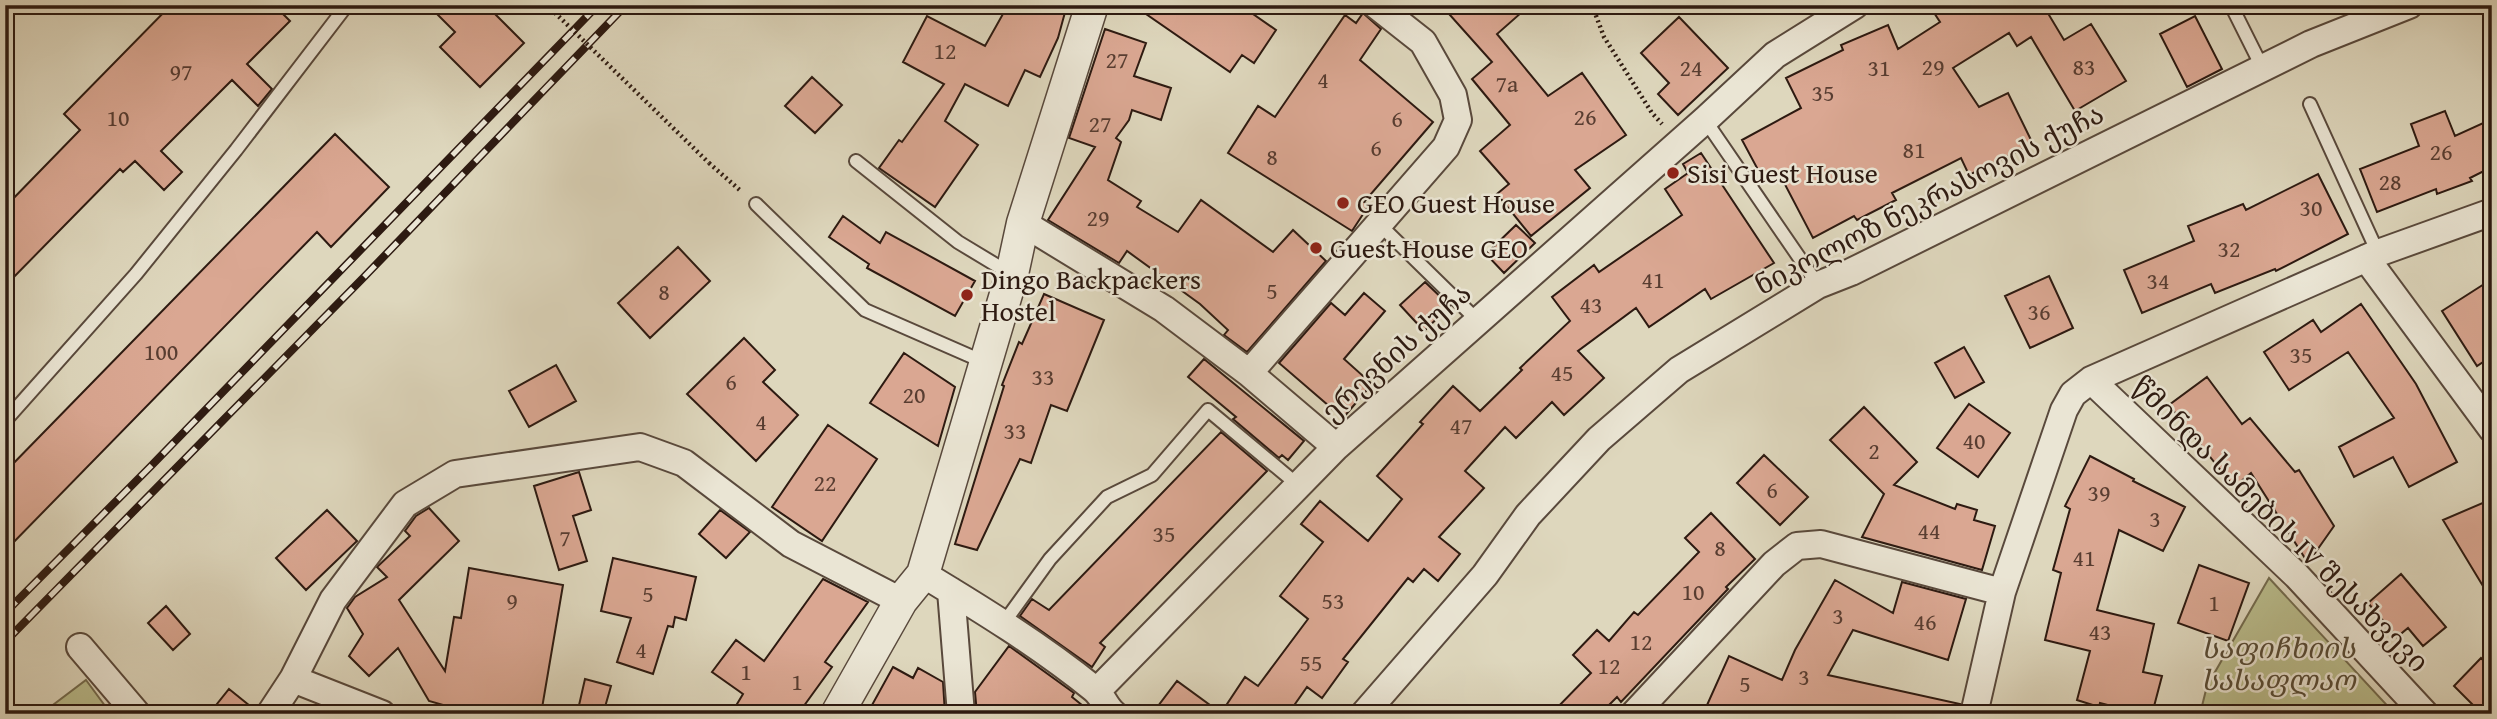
<svg xmlns="http://www.w3.org/2000/svg" width="2497" height="719" font-family="'Gentium Book Plus','Noto Serif Georgian',serif">
	<style>
		.green { fill: #b9bc8c; stroke: #736b4e; stroke-width: 2 }
		.building { fill: #daa792; stroke: #2d1a11; stroke-width: 2 }
		.lines { fill: none; stroke-linecap: round; stroke-linejoin: round }
		.service-casing { stroke: #59493c; stroke-width: 16 }
		.minor-casing { stroke: #59493c; stroke-width: 30 }
		.tertiary-casing { stroke: #59493c; stroke-width: 35 }
		.path { stroke: #2d1a11; stroke-width: 4.5; stroke-dasharray: 2 3.5; stroke-linecap: butt }
		.service { stroke: #eae5d4; stroke-width: 12 }
		.minor { stroke: #eae5d4; stroke-width: 26 }
		.tertiary { stroke: #eae5d4; stroke-width: 32 }
		.rail-casing { stroke: #2d1a11; stroke-width: 8 }
		.rail { stroke: #eae5d4; stroke-width: 5; stroke-dasharray: 16; stroke-linecap: butt }
		.path-bridge { stroke: #2d1a11; stroke-width: 4.5; stroke-dasharray: 2 3.5; stroke-linecap: butt }
		.poi-dot { fill: #8f2418; stroke: #eae5d4; stroke-width: 2.5 }
		.labels { text-anchor: middle; stroke-width: 5; stroke-linejoin: round; paint-order: stroke }
		.number-label { font-size: 24px; fill: #583d31 }
		.poi-label { font-size: 28px; fill: #2d1a11; stroke: #eae5d4; text-anchor: start }
		.street-label { font-size: 28px; fill: #2d1a11; stroke: #eae5d4 }
		.park-label { font-size: 28px; font-style: italic; fill: #574b36; stroke: #eae5d4 }
	</style>
	<rect width="100%" height="100%" fill="#ded7bd"/>
	<filter id="stains"><feTurbulence type="fractalNoise" baseFrequency=".00286" numOctaves="4"/><feColorMatrix values="0 0 0 0 .2 0 0 0 0 .09 0 0 0 0 .02 0 0 0 .5 -.17"/></filter>
	<radialGradient id="worn" r=".72"><stop offset=".6" stop-color="#630" stop-opacity="0"/><stop offset="1" stop-color="#630" stop-opacity=".3"/></radialGradient>
	<path class="green" d="M2269,578L2395,714H2200L2207,686Z
		M86,680L111,714H41Z"/>
	<path class="building" d="M171,5H274L290,21L247,64L272,89L258,106L232,80L161,151L182,172L164,190L135,161L123,172L120,169L5,286V207L80,130L64,114Z
		M428,5H486L524,43L480,87L440,47L455,32Z
		M1008,5H1067L1058,38L1040,77L1025,70L1008,106L965,84L945,121L978,145L935,207L879,168L899,140L902,142L944,84L903,62L927,16L985,46Z
		M1133,5H1240L1276,30L1254,63L1242,55L1230,72Z
		M1441,5H1530L1497,34L1548,96L1582,73L1626,135L1575,170L1590,188L1531,236L1497,194L1509,184L1480,151L1510,125L1472,79L1492,62Z
		M1929,5H2043L2064,40L2091,24L2126,81L2075,111L2031,37L2017,46L2009,33L1953,68L1979,107L2008,93L2033,144L1969,175L1961,158L1892,193L1896,200L1857,220L1854,216L1813,238L1779,173L1764,181L1742,140L1801,108L1786,78L1843,50L1841,45L1888,25L1898,49L1940,22Z
		M1363,13L1381,29L1360,60L1433,122L1364,202L1369,205L1352,231L1228,153L1258,106L1275,117L1345,15L1356,23Z
		M2195,16L2222,69L2187,87L2160,34Z
		M1679,17L1728,68L1678,115L1658,94L1669,83L1641,53Z
		M1105,29L1146,43L1134,76L1171,88L1161,120L1132,110L1129,120L1116,138L1121,142L1108,180L1141,201L1137,207L1178,232L1201,200L1273,252L1293,230L1326,261L1247,352L1224,335L1228,330L1200,304L1127,251L1119,263L1048,220L1095,147L1069,138Z
		M812,77L842,105L815,133L785,106Z
		M2445,111L2455,136L2492,119V167L2470,178L2472,181L2437,194L2436,189L2377,212L2360,169L2419,146L2411,124Z
		M335,134L389,187L331,247L317,232L5,551V472Z
		M1701,153L1774,263L1711,299L1705,289L1649,327L1636,308L1578,351L1604,378L1564,415L1552,402L1516,438L1505,427L1465,471L1484,488L1439,537L1460,554L1438,581L1424,569L1413,582L1408,578L1343,659L1348,662L1322,698L1307,687L1288,714H1152L1177,681L1221,713L1245,677L1258,686L1308,619L1280,596L1323,542L1301,524L1320,501L1368,541L1402,499L1377,476L1423,424L1420,422L1453,386L1480,411L1522,370L1520,368L1570,321L1552,297L1594,265L1599,272L1682,215L1665,189L1688,173L1683,164Z
		M2318,174L2348,234L2276,271L2275,269L2215,293L2211,284L2142,313L2124,270L2194,241L2188,226L2243,204L2246,210Z
		M843,216L880,243L886,232L975,281L955,316L867,268L869,264L829,237Z
		M1516,225L1535,243L1504,273L1486,254Z
		M678,247L710,281L650,338L618,303Z
		M2049,276L2073,328L2030,348L2005,296Z
		M2492,279V356L2477,366L2442,311Z
		M1425,282L1450,306L1424,331L1400,305Z
		M1364,293L1385,311L1344,359L1372,384L1343,418L1279,363L1331,303L1345,315Z
		M1044,294L1104,320L1067,411L1051,405L1031,463L1020,459L977,550L955,544L1004,386L1002,385L1019,342L1022,344Z
		M2361,304L2416,384L2457,462L2409,487L2393,457L2354,477L2339,447L2394,418L2348,352L2289,390L2264,352L2313,320L2321,332Z
		M744,338L775,370L763,382L798,415L756,461L687,394Z
		M1964,347L1984,382L1955,398L1935,363Z
		M904,353L955,387L938,446L870,403Z
		M1204,359L1304,441L1288,460L1282,455L1279,458L1233,419L1236,417L1188,377Z
		M556,365L576,401L529,427L509,391Z
		M2207,377L2242,424L2250,418L2295,472L2299,470L2334,526L2308,563L2251,473L2234,487L2169,405Z
		M1969,404L2010,433L1978,477L1937,448Z
		M1864,407L1917,462L1894,485L1955,509L1957,504L1977,510L1974,520L1995,526L1982,570L1862,537L1884,494L1830,440Z
		M828,425L877,459L822,541L772,507Z
		M1221,432L1267,471L1100,643L1105,647L1092,667L1020,616L1032,599L1049,610Z
		M1764,455L1808,497L1780,525L1737,483Z
		M2090,456L2134,479L2133,481L2185,507L2163,551L2119,530L2097,610L2154,624L2143,672L2162,676L2152,714H2142L2100,703L2099,707L2077,700L2090,651L2045,640L2061,573L2053,570L2070,509L2065,506Z
		M579,472L591,510L573,516L587,561L559,570L534,486Z
		M2492,499V601L2443,520Z
		M429,508L459,541L399,600L445,671L454,617L461,618L469,568L563,585L541,714H486L467,706L471,713L429,701L398,648L369,676L349,656L363,634L347,608L355,597L387,577L377,567L410,536L405,531L416,516Z
		M327,510L357,541L306,590L276,558Z
		M720,510L750,532L726,558L699,534Z
		M1711,513L1755,559L1726,587L1728,589L1621,702L1617,697L1600,714H1551L1591,673L1573,655L1597,630L1609,641L1634,612L1638,615L1699,552L1685,538Z
		M613,558L696,577L686,620L675,617L673,627L668,626L653,674L617,662L631,618L601,611Z
		M2199,565L2249,583L2228,641L2178,623Z
		M2401,574L2446,627L2423,646L2408,628L2397,637L2368,603Z
		M823,579L868,602L825,662L832,667L798,714H731L743,694L712,672L736,640L764,661Z
		M1835,580L1893,613L1902,582L1966,599L1948,660L1853,630L1828,675L1960,704L1959,714H1703L1729,656L1782,680L1795,650Z
		M166,606L190,634L173,650L148,623Z
		M1009,646L1074,693L1072,697L1093,714H977L975,692Z
		M2481,658L2492,669V714H2482L2454,686Z
		M893,667L913,678L918,668L943,682L945,714H888L872,705Z
		M585,679L611,686L603,714H577Z
		M229,689L255,710L254,714H209Z"/>
	<g class="lines">
		<g class="service-casing">
			<path id="service" d="M2231,5L2262,67
				M2310,104L2378,253
				M1705,120L1818,285
				M856,161L958,242L1011,274
				M756,204L865,310L984,362
				M1379,224L1478,321
				M5,421L136,274L236,150L347,5
				M1003,624L1050,559L1107,497L1152,475L1208,410L1298,485"/>
		</g>
		<g class="minor-casing">
			<path id="minor" d="M1023,223L1164,309L1249,373L1336,447
				M2366,258L2492,429
				M1249,373L1446,147L1458,120L1453,95L1423,42L1376,5
				M2091,380L2297,576L2425,714
				M923,574C981,609 1041,646 1094,689C1103,696 1105,707 1114,714
				M951,591L961,714
				M80,647L137,714
				M293,679L382,714
				M1097,691L1336,447L1705,120L1775,55L1855,5
				M270,714L293,679L333,600L405,504L455,474L640,447L684,463L791,544L901,601
				M1364,714L1485,575L1528,515L1599,439L1679,370L1818,285L1851,272L2311,44L2409,5
				M1634,714L1774,564L1797,546L1821,544L2002,592
				M1974,714L2002,592L2064,410L2073,394L2091,380L2378,253L2492,212"/>
		</g>
		<g class="tertiary-casing">
			<path id="tertiary" d="M837,714L901,601L923,574L1012,274L1023,223L1092,5"/>
		</g>
		<path class="path" d="M1592,5L1604,37L1652,113L1662,124
			M709,163L742,192"/>
		<use href="#service" class="service"/>
		<use href="#minor" class="minor"/>
		<use href="#tertiary" class="tertiary"/>
		<g class="rail-casing">
			<path id="rail" d="M5,613L152,465L598,5
				M5,642L365,276L626,5"/>
		</g>
		<use href="#rail" class="rail"/>
		<path class="path-bridge" d="M547,5L709,163"/>
	</g>
	<g class="poi-dot">
		<circle cx="1673" cy="173" r="7"/>
		<circle cx="1343" cy="203" r="7"/>
		<circle cx="1316" cy="248" r="7"/>
		<circle cx="967" cy="295" r="7"/>
	</g>
	<g class="labels">
		<g class="number-label">
			<text x="945" y="59">12</text>
			<text x="1117" y="68">27</text>
			<text x="1933" y="75">29</text>
			<text x="2084" y="75">83</text>
			<text x="1691" y="76">24</text>
			<text x="1879" y="76">31</text>
			<text x="181" y="80">97</text>
			<text x="1323" y="88">4</text>
			<text x="1507" y="92">7a</text>
			<text x="1823" y="101">35</text>
			<text x="1585" y="125">26</text>
			<text x="118" y="126">10</text>
			<text x="1397" y="127">6</text>
			<text x="1100" y="132">27</text>
			<text x="1376" y="156">6</text>
			<text x="1914" y="158">81</text>
			<text x="2441" y="160">26</text>
			<text x="1272" y="165">8</text>
			<text x="2390" y="190">28</text>
			<text x="2311" y="216">30</text>
			<text x="1098" y="226">29</text>
			<text x="2229" y="257">32</text>
			<text x="1653" y="288">41</text>
			<text x="2158" y="289">34</text>
			<text x="1272" y="299">5</text>
			<text x="664" y="300">8</text>
			<text x="1591" y="313">43</text>
			<text x="2039" y="320">36</text>
			<text x="161" y="360">100</text>
			<text x="2301" y="363">35</text>
			<text x="1562" y="381">45</text>
			<text x="1043" y="385">33</text>
			<text x="731" y="390">6</text>
			<text x="914" y="403">20</text>
			<text x="761" y="430">4</text>
			<text x="1461" y="434">47</text>
			<text x="1015" y="439">33</text>
			<text x="1974" y="449">40</text>
			<text x="1874" y="459">2</text>
			<text x="825" y="491">22</text>
			<text x="1772" y="498">6</text>
			<text x="2099" y="501">39</text>
			<text x="2155" y="527">3</text>
			<text x="1929" y="539">44</text>
			<text x="1164" y="542">35</text>
			<text x="565" y="546">7</text>
			<text x="1720" y="556">8</text>
			<text x="2084" y="566">41</text>
			<text x="1693" y="600">10</text>
			<text x="648" y="602">5</text>
			<text x="512" y="609">9</text>
			<text x="1333" y="609">53</text>
			<text x="2214" y="611">1</text>
			<text x="1838" y="624">3</text>
			<text x="1925" y="630">46</text>
			<text x="2100" y="640">43</text>
			<text x="1641" y="650">12</text>
			<text x="641" y="658">4</text>
			<text x="1311" y="671">55</text>
			<text x="1609" y="674">12</text>
			<text x="746" y="680">1</text>
			<text x="1804" y="685">3</text>
			<text x="797" y="690">1</text>
			<text x="1745" y="692">5</text>
		</g>
		<g class="poi-label">
			<text x="1687" y="183">Sisi Guest House</text>
			<text x="1357" y="213">GEO Guest House</text>
			<text x="1330" y="258">Guest House GEO</text>
			<text x="981" y="289">Dingo Backpackers<tspan x="981" dy="32">Hostel</tspan></text>
		</g>
		<g class="street-label">
			<text transform="translate(1929 199) rotate(-27)" y="10">ნიკოლოზ ნეკრასოვის ქუჩა</text>
			<text transform="translate(1396 352) rotate(-42)" y="10">ერევნის ქუჩა</text>
			<text transform="translate(2281 524) rotate(45)" y="10">წმინდა სამების IV შესახვევი</text>
		</g>
		<g class="park-label">
			<text x="2278" y="658">საფიჩხიის<tspan x="2278" dy="32">სასაფლაო</tspan></text>
		</g>
	</g>
	<rect width="2497" height="719" fill="none" stroke="#ded7bd" stroke-width="28"/>
	<rect x="7" y="7" width="2483" height="705" fill="none" stroke="#2d1a11" stroke-width="3.5"/>
	<rect x="14" y="14" width="2469" height="691" fill="none" stroke="#2d1a11" stroke-width="2"/>
	<rect width="100%" height="100%" filter="url(#stains)"/>
	<rect width="100%" height="100%" fill="url(#worn)"/>
</svg>
